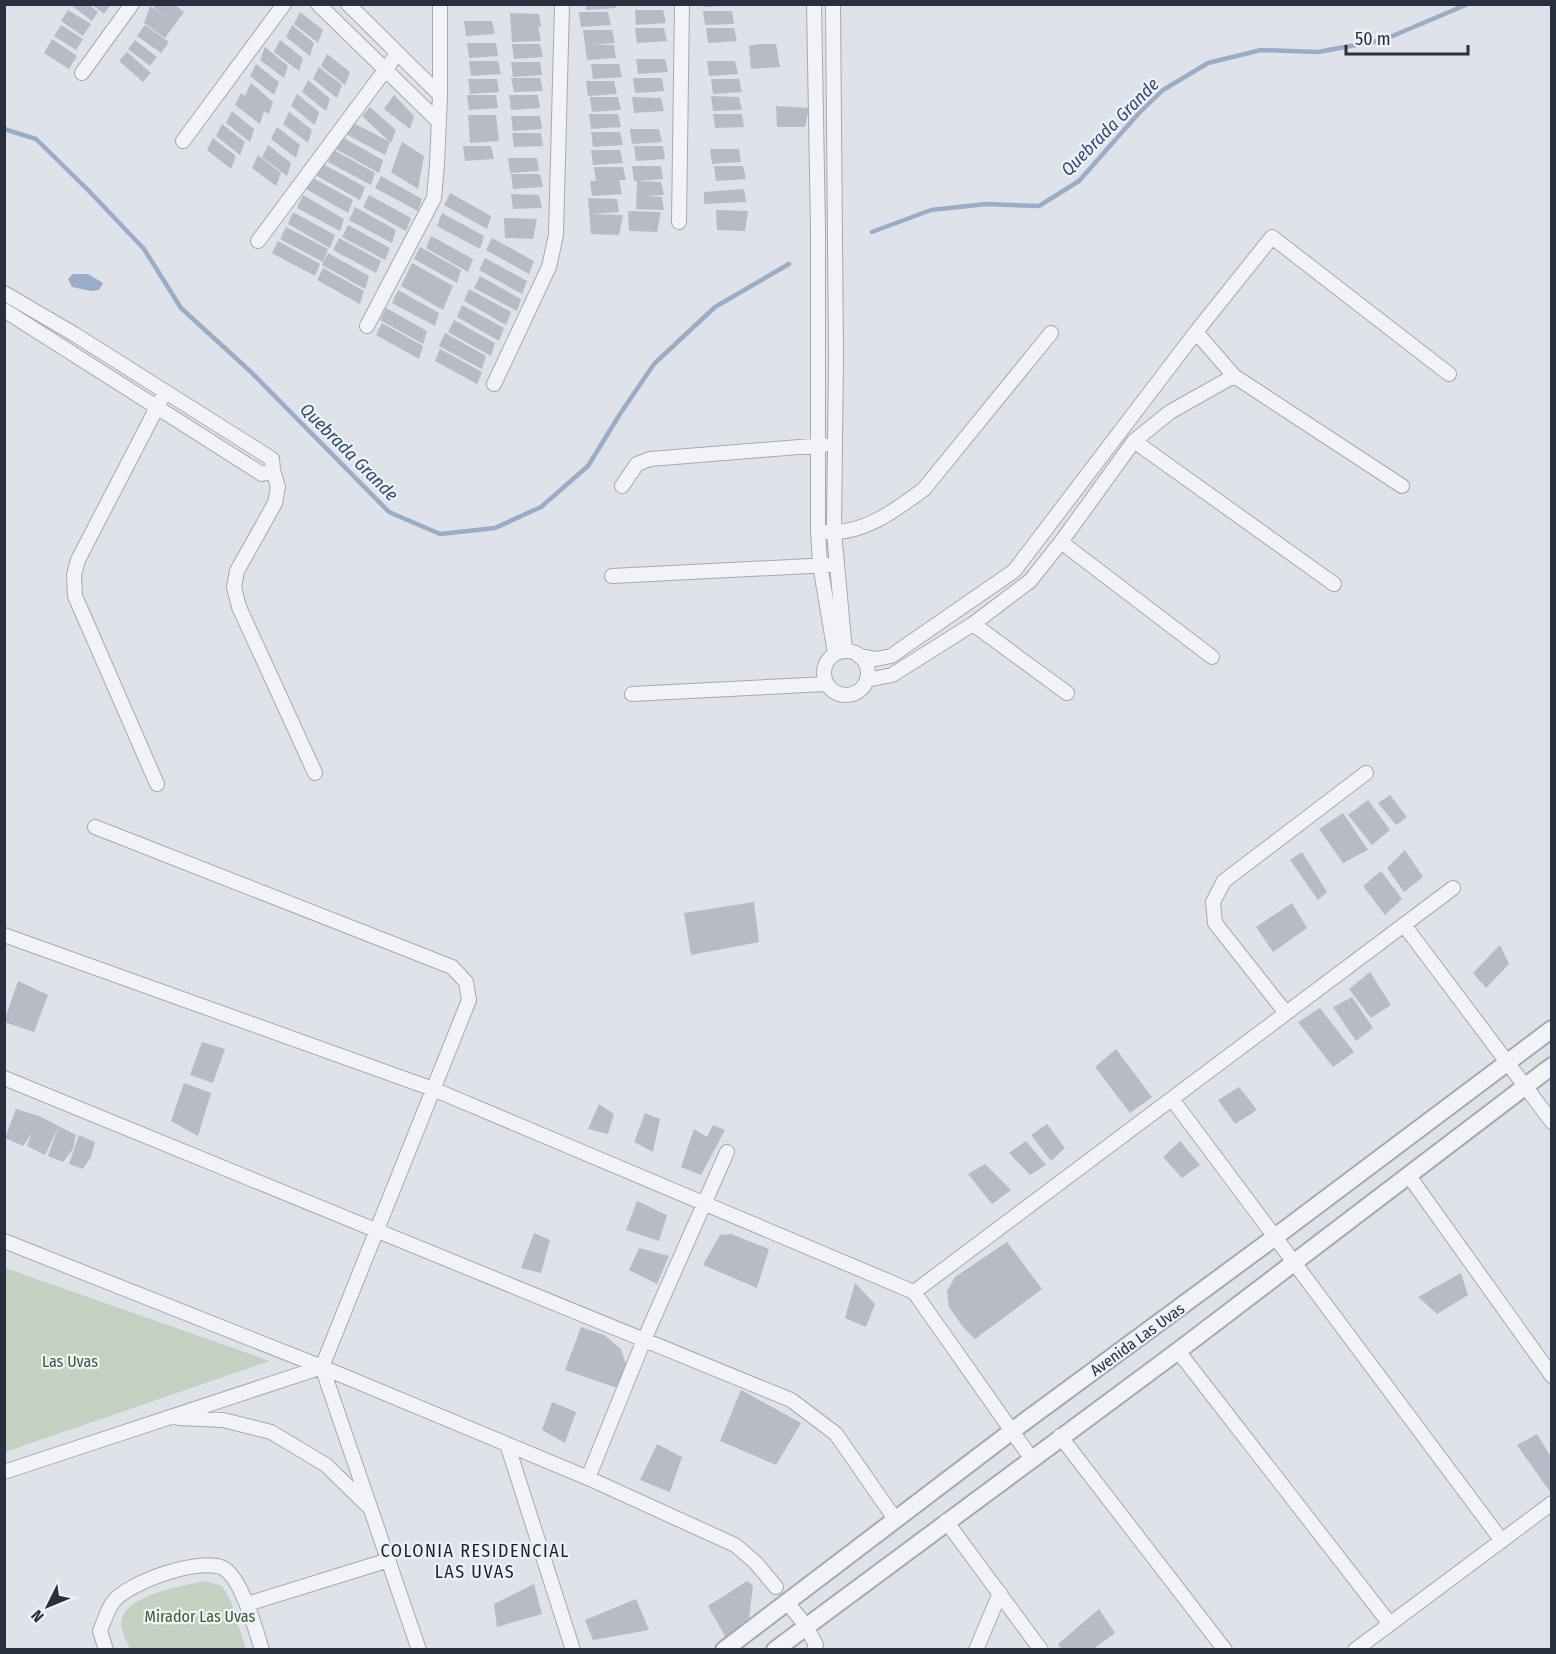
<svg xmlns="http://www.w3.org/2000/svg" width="1556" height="1654" font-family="'Fira Sans Condensed',sans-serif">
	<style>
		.green { fill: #c3d2c0 }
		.water { fill: #99adc8 }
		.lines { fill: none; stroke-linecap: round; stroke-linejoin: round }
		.stream { stroke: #99adc8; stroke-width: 4.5 }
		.building { fill: #b6bbc5 }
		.minor-casing { stroke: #a4a9b2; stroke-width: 16 }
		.tertiary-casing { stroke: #a4a9b2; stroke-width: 20 }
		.minor { stroke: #f1f3f6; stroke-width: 14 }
		.tertiary { stroke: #f1f3f6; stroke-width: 16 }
		.labels { text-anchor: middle; stroke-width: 4.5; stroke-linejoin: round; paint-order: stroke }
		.street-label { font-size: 16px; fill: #282f3f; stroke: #eef1f6 }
		.park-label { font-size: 16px; fill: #3a5b35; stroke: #eef1f6 }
		.water-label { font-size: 18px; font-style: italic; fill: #324b72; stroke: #eef1f6 }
		.neighbourhood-label { font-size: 18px; letter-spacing: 1.5px; fill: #1a2030; stroke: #eef1f6 }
	</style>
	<rect width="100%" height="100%" fill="#dfe2e8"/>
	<path class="green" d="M5,1268L270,1361L5,1452Z
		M206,1581L222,1586L230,1599L246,1649H130C126,1640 119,1628 122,1618C128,1595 185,1585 206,1581Z"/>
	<path class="water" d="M73,274H88L103,283L99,290L91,291L72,287L68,279Z"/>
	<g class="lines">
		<path class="stream" d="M4,129L36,139L88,190L144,249L181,308L251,372L389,512L440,534L495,528L541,507L588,466L620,414L654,364L715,307L789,264
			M872,232L931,210L986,204L1039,206L1079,181L1139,113L1163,90L1208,63L1261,50L1318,52L1383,40L1468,4"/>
	</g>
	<path class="building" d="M73,4H88L98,12L92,21L72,6Z
		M91,4H111L104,14Z
		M586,4H615L616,8L586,10Z
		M703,4H722V6L704,7Z
		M155,5H175L184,12L165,38L144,23L150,6L172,22L154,8Z
		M68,10L91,24L83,36L61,21Z
		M635,10H663L666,23L636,25Z
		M703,11H732L734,24L705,25Z
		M300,12L323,30L318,43L294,24Z
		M579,12H608L611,25L581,27Z
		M510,13L539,14L541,27H538L541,41L512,42Z
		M464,21H492L495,34L466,36Z
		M61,25L83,39L76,50L54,36Z
		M145,25L169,42L161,53L137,36Z
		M292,25L314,43L310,56L286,37Z
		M635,28H664L667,41L637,43Z
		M706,28H734L737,41L708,43Z
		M583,30H612L615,43L592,45H614L616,58L587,60Z
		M52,39L77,56L69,69L44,53Z
		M135,40L157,57L150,66L128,49Z
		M280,40L303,58L299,71L274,52Z
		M467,43H496L498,56L469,58Z
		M512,44H540L543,57L514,59Z
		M759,44H776L780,67L751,69L749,46Z
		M265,47L288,66L284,78L260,60Z
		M127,52L151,73L143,82L119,61Z
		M327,54L350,72L345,85L321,66Z
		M636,59H665L668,72L638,74Z
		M469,61H498L501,74L471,76Z
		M707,61H735L738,74L709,76Z
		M511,62H540L542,75L513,77Z
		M256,64L279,82L274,95L250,76Z
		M591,64H619L622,77L593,79Z
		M319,67L342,85L337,98L313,79Z
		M511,78H540L543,91L514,92Z
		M633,78H662L664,91L635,93Z
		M468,79H497L499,92L470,94Z
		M711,79H739L742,92L713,94Z
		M308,80L330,99L326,111L302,92Z
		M586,81H614L617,94L588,96Z
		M251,83L273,102L269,114L264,111L260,124L235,105L241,93L245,96Z
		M297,94L319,112L315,125L291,106Z
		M394,95L414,116L410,129L384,109Z
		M467,95H496L498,108L469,110Z
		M509,95H538L540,108L511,110Z
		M711,96L739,97L742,110L713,111Z
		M590,97H618L621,110L592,112Z
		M632,97L661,98L664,111L634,113Z
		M776,106L809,108L805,127H777Z
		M370,107L396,130L391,143L362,116Z
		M232,111L254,129L250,142L226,123Z
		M289,112L312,130L308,143L283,124Z
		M589,114H618L621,127L591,129Z
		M713,114H742L744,127L715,128Z
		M468,115H496L499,141L470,143Z
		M511,116H540L542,129L513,131Z
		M348,120L390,142L385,155L342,132Z
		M222,124L245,142L240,155L216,136Z
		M277,127L300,145L296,158L271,139Z
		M630,129H659L662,142L632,144Z
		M591,132H620L623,145L593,147Z
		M512,133H541L543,146L514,147Z
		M342,137L383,160L379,173L336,149Z
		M213,138L236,156L231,169L207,150Z
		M402,142L424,156L418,189L391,172Z
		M268,145L291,163L287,176L262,157Z
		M463,146H491L494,159L465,161Z
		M634,146H663L665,159L636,161Z
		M710,149H739L741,162L712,164Z
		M334,150L375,173L371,185L328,162Z
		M591,150H620L623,163L593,165Z
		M258,155L281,173L276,186L252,168Z
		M508,158H537L539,171L510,173Z
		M323,164L365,187L360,200L317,176Z
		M632,166H661L663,179L638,181L661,182L664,195L644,196L662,197L664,210L636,209L637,181H634Z
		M714,166H743L746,179L716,181Z
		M594,167H623L626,180H619L622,194L592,196L590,181H596Z
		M511,174H540L543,187L513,189Z
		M381,176L422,199L418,211L375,188Z
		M311,177L353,200L348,213L306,189Z
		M744,189L746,202L704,204V192Z
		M450,193L491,216L487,229L444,205Z
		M511,194L539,195L542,208L513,209Z
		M303,195L344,219L340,231L297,208Z
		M369,195L411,218L406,231L363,207Z
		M588,198L617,199L619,212L592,214L623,215L619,235L591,234Z
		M355,207L396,230L392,243L349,220Z
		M716,210L748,211L745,231L717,230Z
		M628,211L661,212L657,232L629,231Z
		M293,212L335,235L330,248L288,224Z
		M442,213L484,236L480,249L437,226Z
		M504,218L537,219L533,239L505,238Z
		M348,225L390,248L385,260L342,237Z
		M286,227L328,249L323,262L280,239Z
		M431,236L473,259L468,272L426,248Z
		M339,238L381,261L376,273L333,250Z
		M492,238L534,261L529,274L486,250Z
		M278,241L320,264L315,276L272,253Z
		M420,247L461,270L457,283L414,259Z
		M328,253L369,276L365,289L322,265Z
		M485,258L527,281L522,294L479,270Z
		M412,263L453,286L443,310L401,286Z
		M323,268L364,291L360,304L317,280Z
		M480,276L521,299L517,311L474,288Z
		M469,289L511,312L506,325L464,301Z
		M398,290L439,313L435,326L392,303Z
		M462,305L504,328L499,341L457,317Z
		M386,308L427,331L423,344L380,320Z
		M454,320L495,343L491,356L448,332Z
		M382,323L423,346L419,359L376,335Z
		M445,333L486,356L482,369L439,346Z
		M440,349L482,372L477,384L435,361Z
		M1390,795L1407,817L1396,825L1378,803Z
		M1368,800L1390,830L1372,845L1348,815Z
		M1343,813L1368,850L1343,863L1319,829Z
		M1405,850L1423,877L1404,892L1387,868Z
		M1302,852L1327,892L1318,900L1290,860Z
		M1381,871L1402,899L1385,915L1363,886Z
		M754,902L759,942L691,955L684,913Z
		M1292,903L1307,928L1273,952L1256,927Z
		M1500,945L1509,964L1486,988L1473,973Z
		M1370,972L1391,1005L1371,1018L1349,989Z
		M18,981L48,995L34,1032L4,1022Z
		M1352,997L1373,1028L1356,1041L1333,1007Z
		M1320,1008L1354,1052L1333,1067L1298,1022Z
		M202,1042L225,1049L213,1083L190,1075Z
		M1116,1049L1152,1097L1130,1113L1095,1067Z
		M184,1083L211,1093L198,1136L171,1121Z
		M1239,1087L1257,1110L1235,1124L1218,1100Z
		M599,1104L614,1114L608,1134L588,1129Z
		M16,1109L39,1116L76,1135L73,1149L63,1162L48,1156L59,1126L45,1155L27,1146L32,1133L23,1146L5,1138Z
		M645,1113L660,1119L653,1152L634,1142Z
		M1047,1124L1065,1148L1051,1161L1031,1135Z
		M713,1125L725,1130L701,1175L681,1167L694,1129L707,1137Z
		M79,1135L95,1142L91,1157L83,1169L69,1164Z
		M1026,1141L1046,1165L1030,1175L1009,1153Z
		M1180,1141L1200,1165L1182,1178L1163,1157Z
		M985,1164L1011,1190L992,1204L968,1174Z
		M637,1201L667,1215L659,1241L626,1230Z
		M534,1233L550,1240L541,1273L521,1268Z
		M731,1234L769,1249L757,1288L703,1265L720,1235Z
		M1007,1242L1042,1289L975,1339L963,1327L949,1307L947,1291L955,1277Z
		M639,1248L669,1256L657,1284L629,1270Z
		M1461,1273L1468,1295L1437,1314L1418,1297Z
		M855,1283L875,1304L866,1327L845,1318Z
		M581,1327L604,1335L621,1349L626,1365L617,1388L565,1370Z
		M741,1390L801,1423L776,1465L720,1441Z
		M552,1402L576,1412L565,1443L542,1430Z
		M1537,1434L1551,1457V1493L1517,1445Z
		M657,1444L682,1457L670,1492L640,1480Z
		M747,1581L753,1586L749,1618L726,1638L708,1606Z
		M534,1584L542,1614L497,1627L494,1604Z
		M636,1599L649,1630L593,1640L585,1620Z
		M1099,1609L1115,1633L1092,1650H1062L1058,1644Z"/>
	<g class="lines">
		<g class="minor-casing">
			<path id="minor" d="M318,4L438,121
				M348,4L440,95
				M814,4L818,229V531L820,565L835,653
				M833,4L836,356L834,532L845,651
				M82,73L132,4
				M183,141L284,4
				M679,222L682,4
				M258,241L397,54
				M4,293L74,334L272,459L273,470L278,487L275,503L237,571L234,587L239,607L315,773
				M4,310L262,474L273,470
				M367,326L434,198L437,164L440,95V4
				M1196,332L1234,376L1402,486
				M494,384L549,267L556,235L562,4
				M1134,441L1334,584
				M622,486L637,464L650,459L824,445
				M827,532C863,535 897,509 924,489L1051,333
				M1061,542L1212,657
				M612,576L829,565
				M973,624L1067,693
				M824 673a22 22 0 1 1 44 0a22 22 0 1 1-44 0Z
				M859,656L876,659L891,656L1014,571L1196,332L1272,237L1449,374
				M867,680L892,675L973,624L1030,581L1061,542L1134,441L1170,412L1234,376
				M632,694L826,684
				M157,784L75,596L74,575L78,560L165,392
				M95,827L452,967L466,982L469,1000L322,1367L419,1650
				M1404,925L1552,1122
				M4,935L433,1089L914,1292L1031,1458
				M1286,1013L1215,923L1213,902L1224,881L1366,773
				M4,1078L791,1400L836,1434L895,1519
				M1172,1099L1502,1541
				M1409,1176L1552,1376
				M4,1241L322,1367L588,1478L735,1545L755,1562L776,1587
				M914,1292L1453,888
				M1178,1351L1390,1624
				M179,1418L223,1420L271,1432L326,1465L367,1505
				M1060,1436L1225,1650
				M507,1444L573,1650
				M4,1472L322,1367
				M588,1478L644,1340L727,1152
				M946,1521L1041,1650
				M787,1602L806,1626L816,1645L814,1650
				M247,1604L389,1560
				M106,1650L100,1631C104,1622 107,1610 113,1602C129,1582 199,1557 223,1568C241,1577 256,1630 262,1650
				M976,1650L1000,1593
				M1355,1650L1552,1503"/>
		</g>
		<g class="tertiary-casing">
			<path id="tertiary" d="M724,1650L1012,1431L1275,1237L1552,1029
				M775,1650L1178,1351L1552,1066"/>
		</g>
		<use href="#minor" class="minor"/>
		<use href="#tertiary" class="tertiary"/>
	</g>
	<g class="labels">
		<g class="street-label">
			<text transform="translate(1137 1339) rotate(-36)" y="6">Avenida Las Uvas</text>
		</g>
		<g class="park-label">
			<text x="70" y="1367">Las Uvas</text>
			<text x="200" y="1622">Mirador Las Uvas</text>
		</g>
		<g class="water-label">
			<text transform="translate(1110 127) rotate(-45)" y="6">Quebrada Grande</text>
			<text transform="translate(349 452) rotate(45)" y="6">Quebrada Grande</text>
		</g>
		<g class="neighbourhood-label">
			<text x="475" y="1557">COLONIA RESIDENCIAL<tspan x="475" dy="21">LAS UVAS</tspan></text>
		</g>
	</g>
	<rect width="1556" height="1654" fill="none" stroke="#282f3f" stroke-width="12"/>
	<g transform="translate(48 1606) rotate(227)" stroke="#eef1f6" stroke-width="4.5" paint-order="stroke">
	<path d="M0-4.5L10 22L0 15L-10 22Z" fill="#282f3f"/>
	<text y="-9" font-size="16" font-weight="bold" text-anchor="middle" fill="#282f3f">N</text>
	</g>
	<path d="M1346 45v9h122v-9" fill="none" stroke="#282f3f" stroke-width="3"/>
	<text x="1355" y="45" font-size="18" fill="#282f3f" stroke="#eef1f6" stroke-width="4.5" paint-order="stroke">50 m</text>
</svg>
